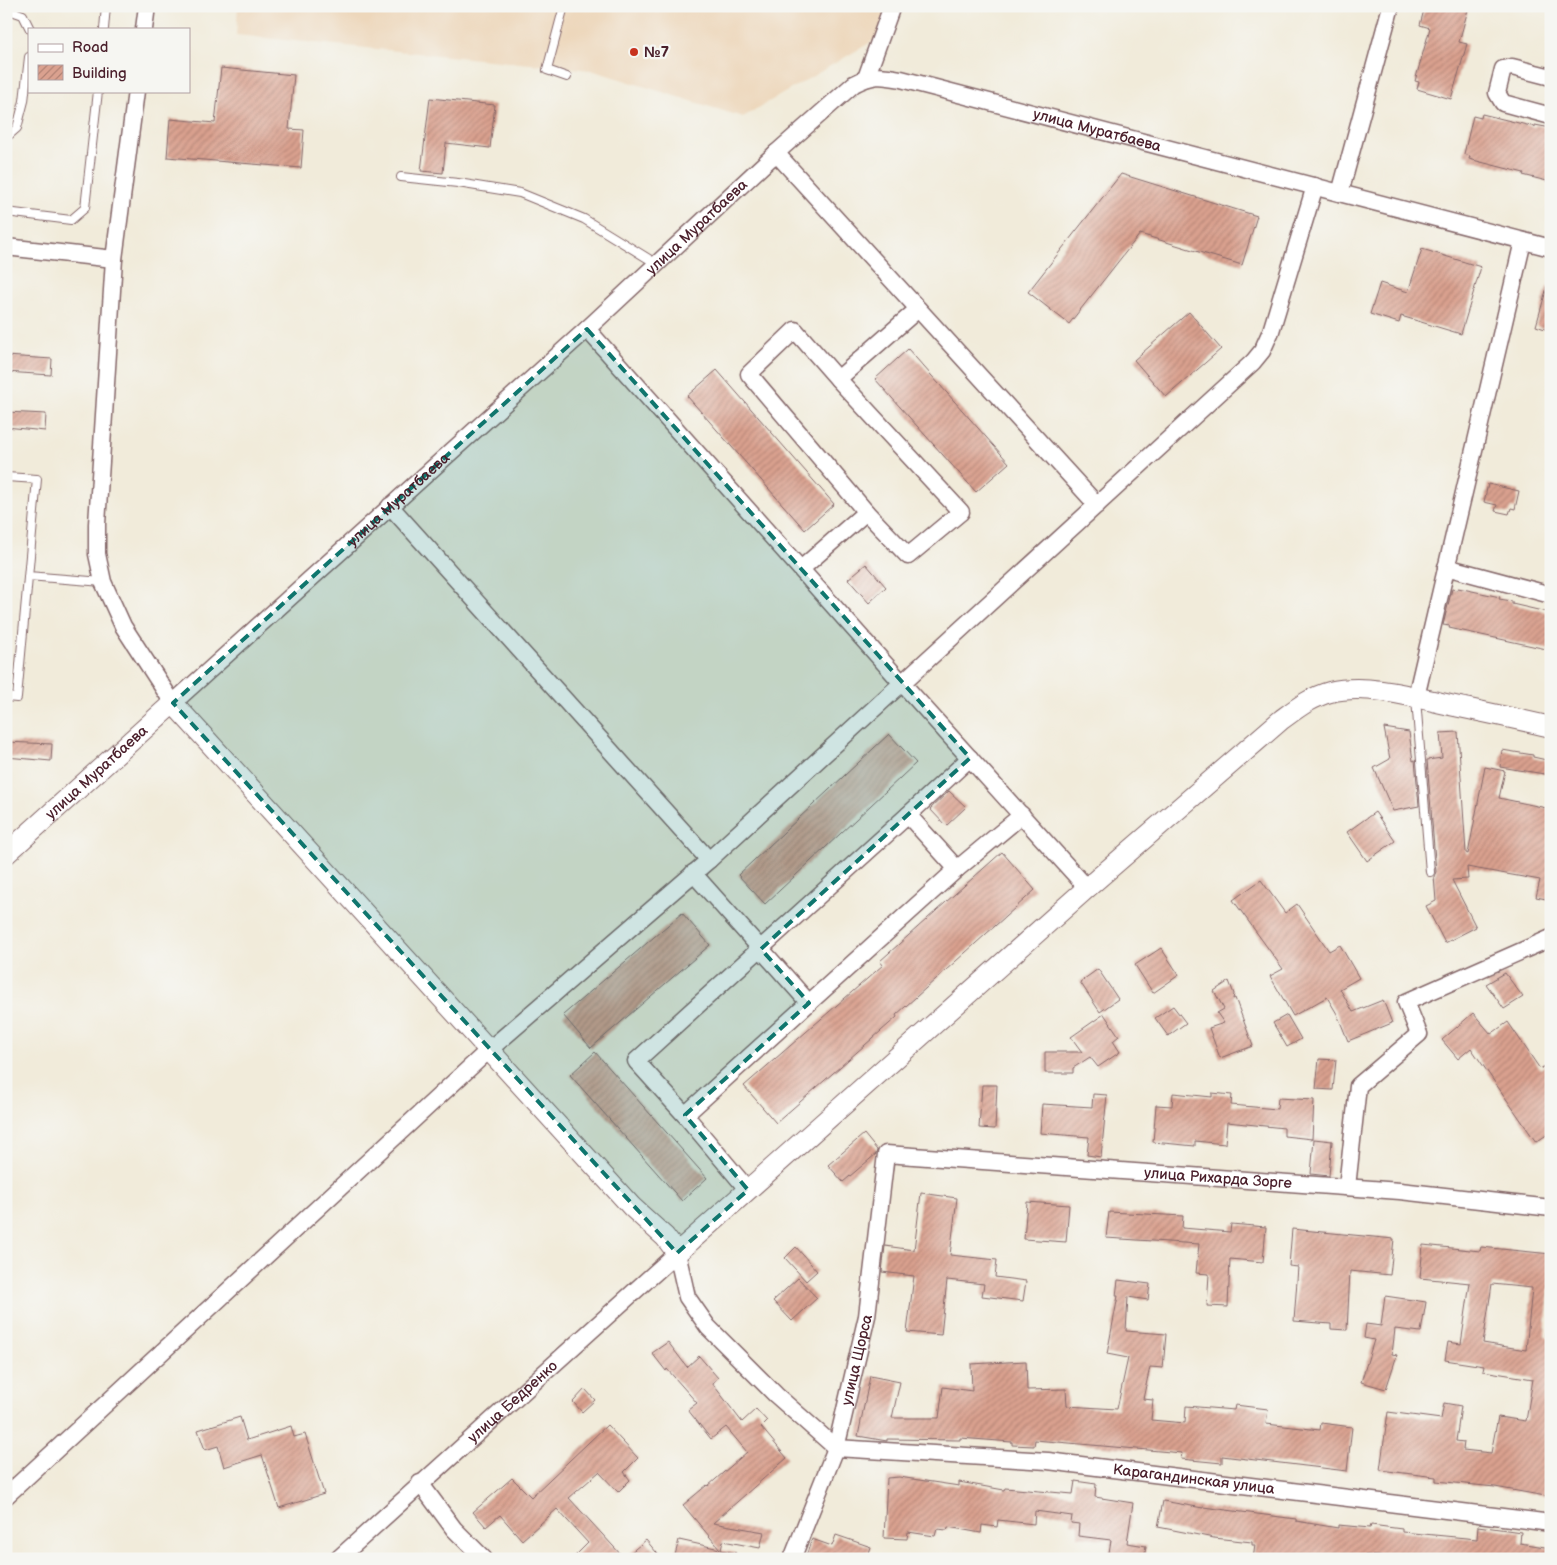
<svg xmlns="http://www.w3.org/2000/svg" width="1557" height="1565" font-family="'Balsamiq Sans',sans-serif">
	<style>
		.built { fill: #edd7bb }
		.building { fill: url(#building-hatch); fill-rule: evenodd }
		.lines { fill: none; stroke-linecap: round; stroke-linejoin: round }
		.service-casing { stroke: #846668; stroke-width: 10 }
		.minor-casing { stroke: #846668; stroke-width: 19 }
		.tertiary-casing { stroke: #846668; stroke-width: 22 }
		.service { stroke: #fff; stroke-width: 8 }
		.minor { stroke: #fff; stroke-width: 16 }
		.tertiary { stroke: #fff; stroke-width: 20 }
		.marked { fill: #0f766e; fill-opacity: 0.2; stroke: #0f766e; stroke-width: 4; stroke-dasharray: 10 6; stroke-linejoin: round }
		.poi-dot { fill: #c8321e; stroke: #f6f6f2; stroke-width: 2 }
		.labels { text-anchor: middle; stroke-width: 4.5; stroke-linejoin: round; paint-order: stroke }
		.poi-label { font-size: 15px; font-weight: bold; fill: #4a1f2b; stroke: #f6f6f2; text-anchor: start }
		.street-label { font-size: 15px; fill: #4a1f2b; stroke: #f6f6f2 }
	</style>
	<defs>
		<pattern id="building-hatch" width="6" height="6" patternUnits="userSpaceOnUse" patternTransform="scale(1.25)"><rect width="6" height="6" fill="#daa18f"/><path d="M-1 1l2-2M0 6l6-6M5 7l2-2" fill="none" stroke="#b38375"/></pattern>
	</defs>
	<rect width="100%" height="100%" fill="#f6f6f2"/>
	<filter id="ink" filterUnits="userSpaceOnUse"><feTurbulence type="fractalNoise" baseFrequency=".02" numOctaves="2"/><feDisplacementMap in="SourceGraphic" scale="10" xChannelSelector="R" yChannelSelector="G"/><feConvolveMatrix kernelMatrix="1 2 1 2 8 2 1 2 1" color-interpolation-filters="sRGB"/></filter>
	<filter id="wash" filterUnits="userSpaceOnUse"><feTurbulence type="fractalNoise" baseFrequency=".0096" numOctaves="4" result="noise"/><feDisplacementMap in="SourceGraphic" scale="20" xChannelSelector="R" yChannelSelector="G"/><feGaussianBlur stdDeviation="1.12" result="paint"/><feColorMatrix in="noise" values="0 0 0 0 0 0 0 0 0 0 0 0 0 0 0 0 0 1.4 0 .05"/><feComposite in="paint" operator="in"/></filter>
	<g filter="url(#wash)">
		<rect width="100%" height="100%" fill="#f1ebda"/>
		<path class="built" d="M238,6H898L890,31L743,117L591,70L236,35Z"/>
		<g id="blocks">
			<path class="building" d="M1425,6H1469L1459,42L1467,44L1451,99L1417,89L1419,82L1415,81L1430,28L1420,25Z
				M221,68L294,75L289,129L304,130L301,168L167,157L170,119L215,123Z
				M430,98L495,105L490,148L446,143L443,173L421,171Z
				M1482,114L1535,127V125L1551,128V182L1523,175L1524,173L1469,159L1470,156L1464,154L1473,116L1481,118Z
				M1121,174L1257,216L1242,265L1140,234L1069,324L1028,292Z
				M1422,249L1481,267L1461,334L1401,316L1399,323L1370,314L1380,283L1408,292Z
				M1547,287L1551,288V331L1536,326Z
				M1189,312L1221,349L1166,397L1134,360Z
				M908,349L1009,463L976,492L875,379Z
				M6,356L52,359L51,375L6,372Z
				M717,370L834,504L805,530L687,396Z
				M6,412L46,414L45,431L6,427Z
				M1488,484L1519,491L1515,509L1511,508L1509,514L1495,511L1497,505L1484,502Z
				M866,564L886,587L869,603L848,579Z
				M1458,588L1500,597L1499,599L1512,601V604L1551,613V650L1449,628L1450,626L1443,625L1452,589L1457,590Z
				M1384,728L1409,732L1413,761L1415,760L1419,806L1393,811L1374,768L1390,759Z
				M1458,732L1466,853L1468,854L1485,767L1505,771L1499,798L1551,809V900L1536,897L1540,880L1467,867L1468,879L1452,880L1476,927L1445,943L1426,906L1436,901L1434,876L1436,872L1427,760L1442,758L1440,733Z
				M889,734L916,763L765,904L738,875Z
				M6,742L52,744L51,761L6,757Z
				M1502,750L1533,755V757L1551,761V775L1500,767Z
				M949,791L966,807L946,826L930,809Z
				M1375,812L1395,841L1367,861L1347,832Z
				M1002,852L1035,890L896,1015L897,1017L776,1123L744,1086L883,965L880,961Z
				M1261,880L1285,913L1297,904L1329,951L1340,945L1359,978L1340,989L1353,1012L1383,1000L1392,1023L1348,1041L1337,1014L1327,997L1293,1016L1270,976L1283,969L1233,900Z
				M682,913L710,945L591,1048L563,1015Z
				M1161,948L1179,975L1153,993L1135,965Z
				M1098,969L1118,999L1100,1012L1080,982Z
				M1505,973L1523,997L1504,1009L1486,984Z
				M1229,981L1234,994L1233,999L1235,998L1253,1046L1220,1058L1209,1028L1224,1023L1217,1013L1224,1009L1214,991Z
				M1173,1006L1186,1023L1168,1036L1155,1018Z
				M1473,1013L1491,1034L1508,1022L1540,1069L1551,1062V1132L1536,1142L1471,1048L1458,1059L1442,1040Z
				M1104,1014L1119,1036L1113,1041L1120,1052L1098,1067L1090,1057L1073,1068V1073H1045V1052H1082L1071,1037Z
				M1287,1015L1301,1039L1287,1047L1273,1023Z
				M595,1052L707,1178L682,1201L570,1075Z
				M1319,1059L1336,1060L1333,1090L1316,1089Z
				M982,1085H997L995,1129L979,1128Z
				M1173,1093L1212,1097V1093L1232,1095L1231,1105L1277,1109L1278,1098L1314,1100L1312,1139L1284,1136V1128L1227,1122L1225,1144L1195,1141V1146L1153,1142L1156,1105L1172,1106Z
				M1093,1094L1107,1095L1101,1157L1087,1155L1089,1137L1040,1133L1042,1104L1092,1107Z
				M864,1134L877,1150L876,1154L843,1182L828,1165Z
				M1314,1139L1332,1141L1329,1176L1311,1174Z
				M921,1193L957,1198L950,1255L997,1260L995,1277L1026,1281L1023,1301L982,1296L984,1284L947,1280L941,1335L907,1332L914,1276L882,1272L885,1246L914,1250Z
				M1027,1202L1069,1205L1066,1242L1024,1239Z
				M1109,1212L1183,1216L1182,1228L1230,1232L1231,1224L1266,1227L1263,1262L1230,1259L1228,1307L1207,1306L1209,1274L1196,1273L1199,1244L1106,1238Z
				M1292,1229L1394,1239L1390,1275L1350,1271L1347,1330L1331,1329V1324L1294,1321L1298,1267L1289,1266Z
				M1423,1245L1480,1251L1481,1247L1551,1254V1290H1549L1545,1336L1551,1337V1497L1495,1487L1436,1481V1477L1380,1470L1388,1412L1441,1419L1444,1403L1461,1406L1456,1441L1464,1442L1463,1450L1491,1453L1498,1417L1526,1421L1533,1379L1483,1371L1484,1366L1445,1360L1448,1342L1461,1344L1470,1283L1420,1278ZM1492,1284L1532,1288L1526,1350L1483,1343Z
				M796,1247L817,1271L806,1281L785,1258Z
				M798,1278L817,1298L792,1321L773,1301Z
				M1118,1280L1150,1284L1148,1300L1128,1297L1126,1331L1166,1334L1163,1368L1150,1367L1143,1399L1153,1400L1151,1420L1185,1423L1186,1406L1234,1410L1235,1405L1268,1409L1266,1424L1320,1430L1321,1423L1352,1427L1347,1471L1222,1456V1463L1181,1459L1182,1453L1035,1440L1034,1446L1012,1445V1442L960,1438V1440L887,1439V1441L858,1436L870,1376L900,1382L892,1418H939L943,1387L972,1391L971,1364L1026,1361L1027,1390L1066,1389L1067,1406L1117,1409L1128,1358L1107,1354L1118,1296H1116Z
				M1385,1296L1426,1302L1421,1332L1395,1329L1392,1354L1397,1355L1386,1389L1361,1382L1374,1340L1364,1338L1366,1324L1381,1326Z
				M668,1342L687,1367L699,1356L718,1378L712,1383L742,1422L756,1409L767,1421L761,1427L787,1458L713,1523L764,1532L760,1548L723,1541L721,1550L736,1553L735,1559H674L679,1540L720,1549L683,1505L707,1485L708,1486L747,1452L726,1427L711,1439L688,1410L697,1403L667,1369L666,1371L652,1353Z
				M585,1389L595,1400L582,1412L573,1402Z
				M240,1417L247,1440L291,1426L294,1437L305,1434L324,1494L279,1508L262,1455L224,1467L218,1446L205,1450L198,1430Z
				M607,1425L638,1458L624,1472L630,1480L618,1492L599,1472L569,1498L624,1558L646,1540L662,1559H572L588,1543L557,1509L522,1540L500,1515L486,1527L473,1512L512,1478L531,1497Z
				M899,1477L959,1486V1482L1004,1490L1005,1488L1073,1494L1075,1481L1096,1484L1095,1497L1133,1503L1127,1543L1146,1546L1144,1559H1108L1111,1540L1078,1536L1079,1524L1071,1523L1072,1516L1035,1511L1034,1524L998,1520L997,1527L982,1525L981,1533L948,1527L947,1530L937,1529L935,1536L908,1532L907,1539L884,1538L887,1478Z
				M1163,1501L1203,1508V1507L1296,1519V1521L1338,1528V1525L1370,1528L1371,1525L1402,1529V1532L1477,1539L1478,1526L1521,1532L1520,1543L1551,1548V1559H1407L1364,1555L1363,1559H1253L1255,1545H1252V1542L1214,1538L1158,1527Z
				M836,1535L871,1547L867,1559H813L806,1556L812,1539L832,1546Z"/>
		</g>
	</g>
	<g filter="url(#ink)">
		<use href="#blocks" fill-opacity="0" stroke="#846668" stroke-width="1"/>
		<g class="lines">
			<g class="service-casing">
				<path id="service" d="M564,6L547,70L567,77
					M6,9L23,15L30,29
					M104,29L106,6
					M6,134L9,135L17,128L24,101L29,57
					M401,177L458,183L520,193L584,219L657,264
					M6,212L71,220L85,208L98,91
					M6,477L37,479L17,698L6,697
					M28,576L103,582
					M1416,699L1430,872"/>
			</g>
			<g class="minor-casing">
				<g id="minor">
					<path d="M144,29L147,6"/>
					<path d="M1551,77L1512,67L1503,69L1497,93L1503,103L1551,116"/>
					<path d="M866,78L892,6"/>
					<path d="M776,153L1097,505"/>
					<path d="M1340,193L1391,6"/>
					<path d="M6,247L114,259L136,91"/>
					<path id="s1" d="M114,259L97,524V554L103,582L123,626L173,703L587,329L776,153L854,84C873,74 881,75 901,79L1551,248"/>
					<path d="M838,379L961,512L908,556L866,512"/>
					<path d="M390,506L709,860"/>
					<path d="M1446,567L1551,595"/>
					<path d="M801,569L866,512L749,374L795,330L838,379L918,309"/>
					<path d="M1416,697L1523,241"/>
					<path d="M908,815L970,758"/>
					<path d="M957,869L1022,815"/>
					<path d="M693,873L809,1003"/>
					<path d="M1087,888L902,683L1253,362L1262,351L1271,331L1315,186"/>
					<path d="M685,1115L957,869L908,815L636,1061L685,1115L748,1190"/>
					<path d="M1347,1187L1358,1086L1419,1034L1406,1002L1551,938"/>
					<path d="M420,1483L454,1529L484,1559"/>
					<path d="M6,1496L490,1049L709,860L902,683L587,329"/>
					<path id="s2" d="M338,1559L677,1253L687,1297L708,1327L776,1395L836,1448L1048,1461L1551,1523"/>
					<path id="s3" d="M792,1559L836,1448L867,1316L886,1154L1400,1191L1551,1208"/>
				</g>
			</g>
			<g class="tertiary-casing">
				<g id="tertiary">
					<path id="s4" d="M6,854L173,703L632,1207L665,1237L677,1253L1087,888L1281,720C1296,709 1311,697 1330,692C1367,683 1414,697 1450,705C1484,712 1517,719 1551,727"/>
				</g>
			</g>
			<use href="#service" class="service"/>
			<use href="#minor" class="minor"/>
			<use href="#tertiary" class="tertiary"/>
		</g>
	</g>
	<path class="marked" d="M587,329L970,758L761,949L809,1003L685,1115L748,1190L677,1253L173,703Z"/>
	<circle class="poi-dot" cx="634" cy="52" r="5"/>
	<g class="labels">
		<g class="poi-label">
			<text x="644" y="57">№7</text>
		</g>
		<g class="street-label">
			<text dy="5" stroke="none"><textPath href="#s1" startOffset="1636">улица Муратбаева</textPath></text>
			<text dy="5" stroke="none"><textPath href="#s1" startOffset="1172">улица Муратбаева</textPath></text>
			<text dy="5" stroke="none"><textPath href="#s1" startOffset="768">улица Муратбаева</textPath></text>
			<text dy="5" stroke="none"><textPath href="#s4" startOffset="122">улица Муратбаева</textPath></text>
			<text dy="5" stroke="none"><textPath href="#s3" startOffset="751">улица Рихарда Зорге</textPath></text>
			<text dy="5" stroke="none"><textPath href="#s3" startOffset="210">улица Щорса</textPath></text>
			<text dy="5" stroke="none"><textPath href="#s2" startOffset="235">улица Бедренко</textPath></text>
			<text dy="5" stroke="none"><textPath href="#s2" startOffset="1074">Карагандинская улица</textPath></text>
		</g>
	</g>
	<rect width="1557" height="1565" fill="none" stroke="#f6f6f2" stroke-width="25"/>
	<rect x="28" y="28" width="162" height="65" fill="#f6f6f2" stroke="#b1a0a2"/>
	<rect x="38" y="44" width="25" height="8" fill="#ffffff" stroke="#b1a0a2"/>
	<text x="72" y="52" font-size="15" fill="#4a1f2b">Road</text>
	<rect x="38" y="65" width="25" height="15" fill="url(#building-hatch)" stroke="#b1a0a2"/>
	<text x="72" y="78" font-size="15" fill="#4a1f2b">Building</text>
</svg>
